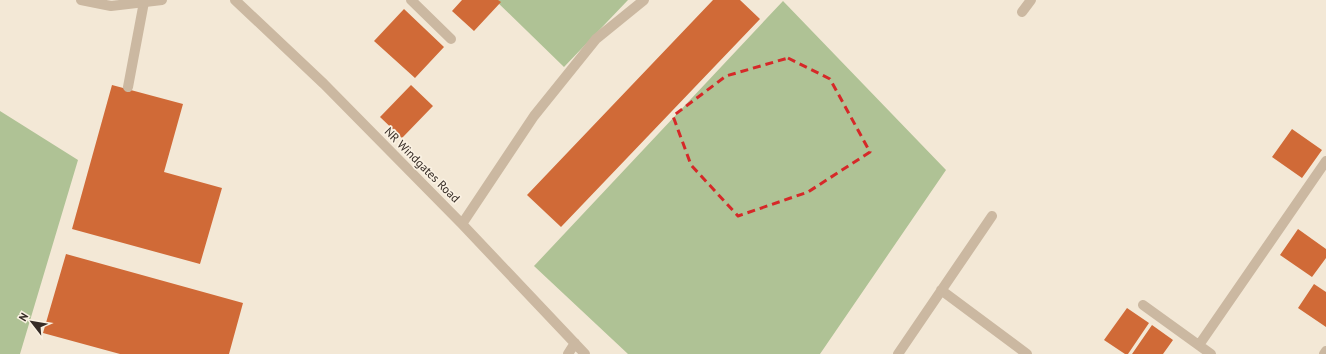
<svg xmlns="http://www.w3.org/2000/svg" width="1326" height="354" font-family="'PT Sans',sans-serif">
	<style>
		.green { fill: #afc295 }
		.building { fill: #d06a37 }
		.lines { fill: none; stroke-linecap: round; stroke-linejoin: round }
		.service { stroke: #cbb8a1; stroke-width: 10 }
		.minor { stroke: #cbb8a1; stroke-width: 10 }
		.marked { fill: none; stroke: #d62828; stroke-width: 3; stroke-dasharray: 8 5; stroke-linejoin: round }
		.labels { text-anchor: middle; stroke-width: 3.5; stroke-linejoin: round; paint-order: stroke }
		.street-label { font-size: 12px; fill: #352b25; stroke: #faf1e2 }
	</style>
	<rect width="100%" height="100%" fill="#f3e8d6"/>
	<path class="green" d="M495,0H628L564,67Z
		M783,1L946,170L820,354H628L534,266Z
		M0,111L78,160L20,354H0Z"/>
	<path class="building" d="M462,0H498L501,2L474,31L452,11Z
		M713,0H740L760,19L561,227L527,195Z
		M404,9L444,47L415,78L374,41Z
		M112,85L183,104L164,172L222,188L200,264L72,229Z
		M411,85L433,106L402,138L380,117Z
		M1292,129L1322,150L1302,178L1272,157Z
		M1298,229L1326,249V258L1312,277L1280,255Z
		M66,254L243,303L229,354H120L43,333Z
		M1314,284L1326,292V327L1298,308Z
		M1127,308L1149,323L1128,354H1125L1104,340Z
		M1152,325L1173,340L1163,354H1132Z"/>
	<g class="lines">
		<path class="service" d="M411,0L451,39
			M128,87L144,2"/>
		<path class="minor" d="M81,0L111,6L162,0
			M235,0L324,84L462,224L585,354
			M1022,12L1031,0
			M462,224L534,116L596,39L644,0
			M941,290L1027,354
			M1143,305L1211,354
			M1199,345L1326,161
			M568,354L575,343
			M898,354L992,216
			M1324,354L1326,351"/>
	</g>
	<path class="marked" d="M788,58L830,79L870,152L808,192L738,216L691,165L673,116L726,76Z"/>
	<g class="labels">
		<g class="street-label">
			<text transform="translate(422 165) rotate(45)" y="4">NR Windgates Road</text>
		</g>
	</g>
	<g transform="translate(32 322) rotate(301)" stroke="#faf1e2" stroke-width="3" paint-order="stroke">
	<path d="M0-3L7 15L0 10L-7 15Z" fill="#352b25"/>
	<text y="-6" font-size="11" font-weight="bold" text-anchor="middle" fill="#352b25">N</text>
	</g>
</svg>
